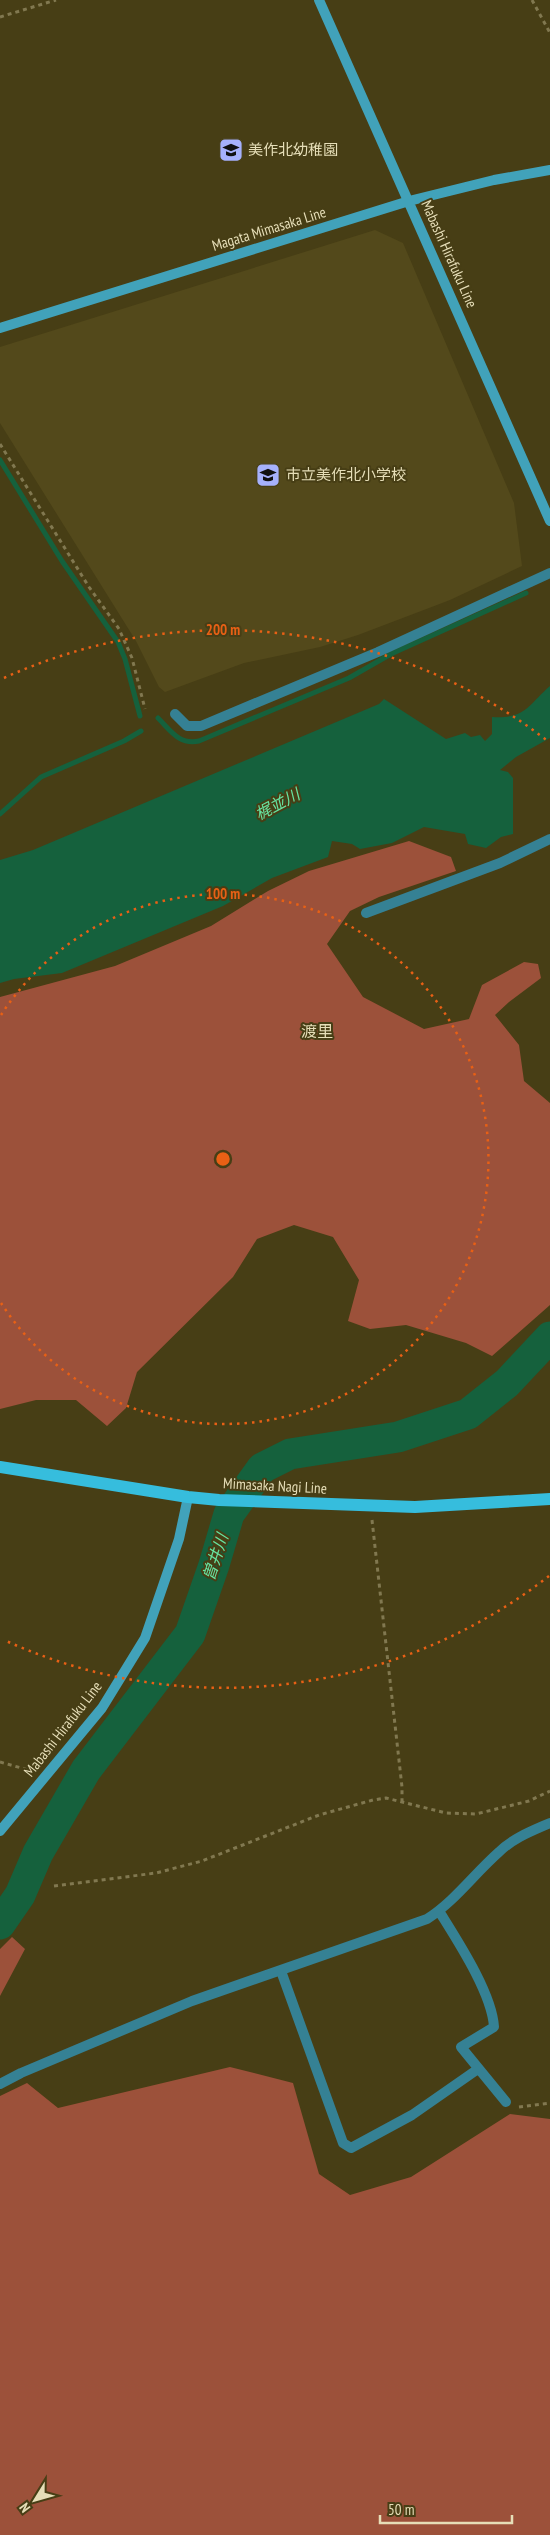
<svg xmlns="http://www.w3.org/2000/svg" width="550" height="2535" font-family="'PT Sans Narrow','Noto Sans JP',sans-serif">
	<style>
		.built { fill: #53491b }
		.green { fill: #9c513a }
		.water { fill: #15613d }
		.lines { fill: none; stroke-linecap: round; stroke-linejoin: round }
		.stream { stroke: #15613d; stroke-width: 5 }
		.river { stroke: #15613d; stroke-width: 31 }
		.path { stroke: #817850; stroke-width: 3; stroke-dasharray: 4 4; stroke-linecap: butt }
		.service { stroke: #358194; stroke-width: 10 }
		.minor { stroke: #358194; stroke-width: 10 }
		.secondary { stroke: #41a2ba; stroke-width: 10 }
		.primary { stroke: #36bddd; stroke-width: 12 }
		.ring { fill: none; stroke: #e86015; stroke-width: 2.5; stroke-dasharray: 2.5 5 }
		.labels { text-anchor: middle; stroke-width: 4; stroke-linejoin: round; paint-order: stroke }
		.poi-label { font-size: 15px; fill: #e6deb8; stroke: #473e15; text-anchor: start }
		.street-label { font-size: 15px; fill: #e6deb8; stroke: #473e15 }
		.water-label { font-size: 16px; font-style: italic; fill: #67e3a1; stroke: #473e15 }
		.neighbourhood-label { font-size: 16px; fill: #e6deb8; stroke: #473e15 }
		.centre { fill: #e86015; stroke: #473e15; stroke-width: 2.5 }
		.ring-label { font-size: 15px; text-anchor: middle; font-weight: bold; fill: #e86015; stroke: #473e15; stroke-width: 4; stroke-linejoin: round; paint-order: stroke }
	</style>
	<rect width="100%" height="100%" fill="#473e15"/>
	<path class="built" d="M375,230L403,243L514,503L522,566L450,600L358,635L320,647L244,663L165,692L159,687L136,641L0,423V347Z"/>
	<path class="green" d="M409,841L451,857L456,871L379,897L350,911L327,944L363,997L424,1029L469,1019L482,985L524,962L538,964L541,978L509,1002L495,1015L519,1045L524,1081L550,1103V1305L492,1356L466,1343L406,1325L370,1329L348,1321L359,1280L333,1237L294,1225L257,1239L233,1277L137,1372L126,1408L107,1426L76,1400H36L0,1409V997L115,966L211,926L268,891L309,871Z
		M12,1937L25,1949L0,1996V1949Z
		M230,2067L293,2083L319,2174L350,2195L411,2177L510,2114L550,2119V2535H0V2096L27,2083L58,2108Z"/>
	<path class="water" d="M550,686V738L516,757L500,770L508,772L513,778V834L501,837L486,848L468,844L465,834L424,827L392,843L360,849L352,844L332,841L328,857L272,878L223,906L62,973L14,979L0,983V860L33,850L379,704L384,699L446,739L465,733L471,737L480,735L485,741L492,734V717C526,719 528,705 550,686Z"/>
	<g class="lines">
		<path class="stream" d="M0,460L62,561L118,642L125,659L140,716
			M158,718C171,731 179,745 199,741L349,678L391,654L526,593
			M0,814L41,777L124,741L141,731"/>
		<path class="river" d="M0,1924L20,1895L38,1853L86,1770L190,1634L214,1565L229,1514L262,1468L290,1454L398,1437L468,1414L507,1383L550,1337"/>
		<path class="path" d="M532,0L550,33
			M0,17L56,0
			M0,444L89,587L119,629L132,658L145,709
			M372,1520L402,1787V1801
			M0,1762L32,1771
			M54,1886L156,1873L202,1861L319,1815L373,1800L386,1798L446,1813L476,1814L529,1801L550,1791
			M519,2107L550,2103"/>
		<path class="service" d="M175,714L187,726H201L378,652L550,573
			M366,913L500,863L550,839"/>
		<path class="minor" d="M439,1911C457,1940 492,1993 494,2027L461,2047L506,2102
			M281,1971L343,2143L351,2148L412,2115L478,2069
			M0,2084L21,2073L192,2001L427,1919C455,1901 474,1874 499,1852C513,1838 532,1831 550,1823"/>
		<path class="secondary" d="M319,0L550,521
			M0,328L409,201L494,180L550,170
			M0,1831L102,1708L145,1638L179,1539L188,1497"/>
		<path class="primary" d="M0,1467L188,1497L219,1500L415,1507L550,1499"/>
	</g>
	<g class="ring">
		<path d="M1 1015A265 265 0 1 1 1 1303"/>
		<path d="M549 1576A529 529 0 0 1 4 1640M4 678A529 529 0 0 1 549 742"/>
	</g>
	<defs>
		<g id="school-square" transform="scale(1.25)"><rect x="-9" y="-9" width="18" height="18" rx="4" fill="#a6b1fc" stroke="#473e15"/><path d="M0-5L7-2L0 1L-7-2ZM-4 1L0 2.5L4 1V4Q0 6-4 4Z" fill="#111"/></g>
	</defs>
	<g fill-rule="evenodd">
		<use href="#school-square" x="231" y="150"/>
		<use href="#school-square" x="268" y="475"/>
	</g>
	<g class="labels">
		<g class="poi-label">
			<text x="248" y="155">美作北幼稚園</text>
			<text x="286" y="480">市立美作北小学校</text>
		</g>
		<g class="street-label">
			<text transform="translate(269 229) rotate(-17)" y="5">Magata Mimasaka Line</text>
			<text transform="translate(449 254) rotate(66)" y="5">Mabashi Hirafuku Line</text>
			<text transform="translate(275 1486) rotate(3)" y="5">Mimasaka Nagi Line</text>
			<text transform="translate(63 1729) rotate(-52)" y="5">Mabashi Hirafuku Line</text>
		</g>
		<g class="water-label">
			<text transform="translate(277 804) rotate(-28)" y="6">梶並川</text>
			<text transform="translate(215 1557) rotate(-72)" y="6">曽井川</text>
		</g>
		<g class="neighbourhood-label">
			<text x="317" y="1037">渡里</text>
		</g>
	</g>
	<circle cx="223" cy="1159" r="8" class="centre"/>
	<g class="ring-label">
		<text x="223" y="635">200 m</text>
		<text x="223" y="899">100 m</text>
	</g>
	<g transform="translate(35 2500) rotate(233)" stroke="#473e15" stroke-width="4" paint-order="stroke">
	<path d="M0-4L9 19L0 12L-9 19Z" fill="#e6deb8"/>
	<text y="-8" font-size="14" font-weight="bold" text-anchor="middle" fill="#e6deb8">N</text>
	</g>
	<path d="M380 2515v8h132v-8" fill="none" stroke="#e6deb8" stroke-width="2.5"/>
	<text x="388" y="2515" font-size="15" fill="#e6deb8" stroke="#473e15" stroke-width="4" paint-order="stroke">50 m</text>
</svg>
